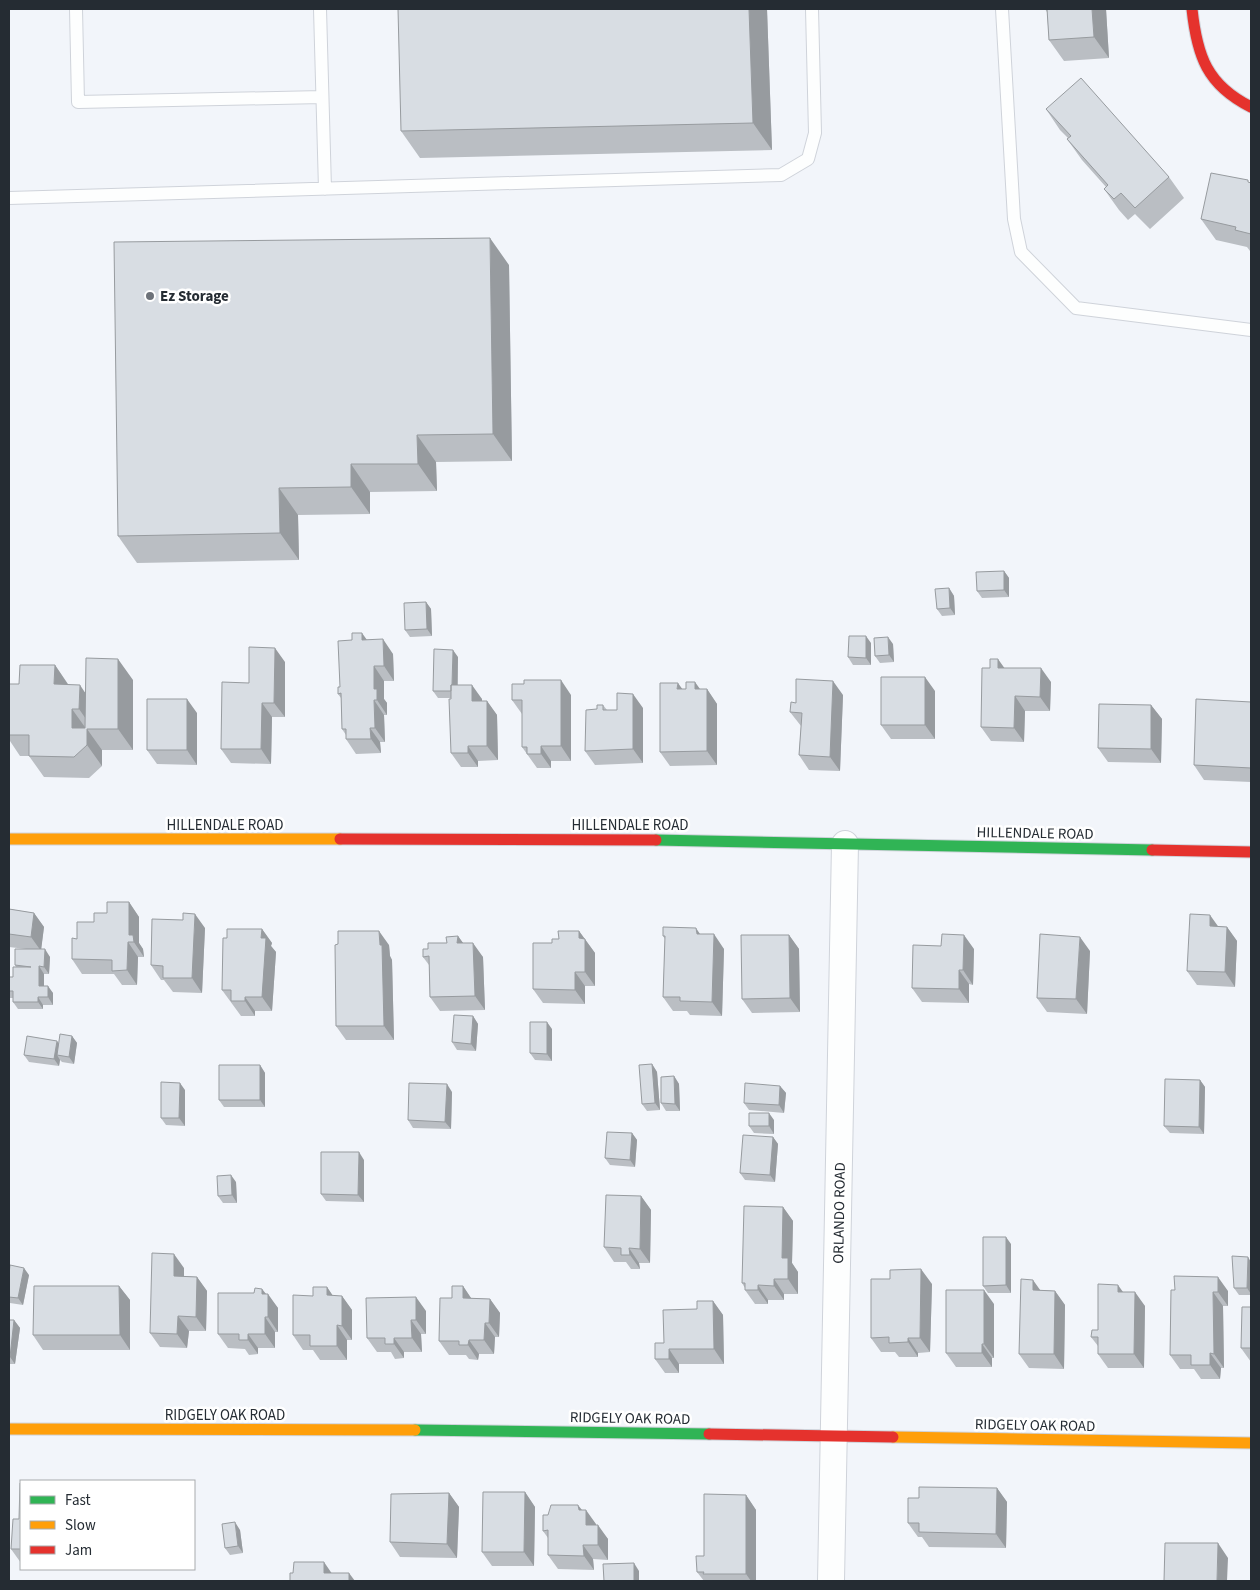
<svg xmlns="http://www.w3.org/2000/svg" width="1260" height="1590" font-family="'Source Sans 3',sans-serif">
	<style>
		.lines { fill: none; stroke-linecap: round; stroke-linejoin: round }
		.lane-casing { stroke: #cfd3da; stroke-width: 14 }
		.street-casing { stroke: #cfd3da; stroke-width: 28 }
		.fast-casing { stroke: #cfd3da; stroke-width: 13 }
		.slow-casing { stroke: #cfd3da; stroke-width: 13 }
		.jam-casing { stroke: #cfd3da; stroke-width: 13 }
		.lane { stroke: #fdfefe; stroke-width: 12 }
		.street { stroke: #fdfefe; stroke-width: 26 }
		.fast { stroke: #30b455; stroke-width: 11 }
		.slow { stroke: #ff9f0a; stroke-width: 11 }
		.jam { stroke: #e5322d; stroke-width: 11 }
		.wall { fill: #babec3 }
		.shaded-wall { fill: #979b9f }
		.building { fill: #d8dde3; stroke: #979b9f }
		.poi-dot { fill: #6d7279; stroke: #fff; stroke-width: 2 }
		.labels { text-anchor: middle; stroke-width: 5; stroke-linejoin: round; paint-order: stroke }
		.poi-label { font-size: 15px; font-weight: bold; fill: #252c33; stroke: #fff; text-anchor: start }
		.street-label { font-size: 15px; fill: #252c33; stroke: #fff }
	</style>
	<rect width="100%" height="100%" fill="#f2f5fa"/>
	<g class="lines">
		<g class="lane-casing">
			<path id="lane" d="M76,9L78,102L322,97
				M320,9L325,189
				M1002,9L1014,219L1021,252L1076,308L1251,330
				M9,198L781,175L808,159L815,133L812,9"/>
		</g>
		<g class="street-casing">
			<path id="street" d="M831,1581L845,844"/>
		</g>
		<g class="fast-casing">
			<path id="fast" d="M656,840L1152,850
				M415,1430L709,1434"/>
		</g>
		<g class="slow-casing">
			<path id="slow" d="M9,839H340
				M9,1429L415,1430
				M893,1437L1251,1443"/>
		</g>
		<g class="jam-casing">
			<path id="jam" d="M1192,9C1197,56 1207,85 1251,107
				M340,839L656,840
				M1152,850L1251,852
				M709,1434L893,1437"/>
		</g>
		<use href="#lane" class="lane"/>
		<use href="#street" class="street"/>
		<use href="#fast" class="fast"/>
		<use href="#slow" class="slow"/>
		<use href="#jam" class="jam"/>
	</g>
	<path class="wall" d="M767,9L772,150L420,158L401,131Z
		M1045,9H1106L1109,58L1064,61L1049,40L1047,12Z
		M1046,109L1169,177L1184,198L1150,229L1135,214L1128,220L1119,210L1104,189L1106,187L1082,160L1067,139L1068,138L1060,130Z
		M1250,183H1251V252L1250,251L1247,247L1216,240L1201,219Z
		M509,265L512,461L436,462L437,491L370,492V514L298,515L299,560L137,563L118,536Z
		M1004,571L1009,578V597L982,598L977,591Z
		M949,588L954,596L955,615L942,616L937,609Z
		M426,602L431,609L432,636L410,637L405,630Z
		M367,640L393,654L394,681H384V699L387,703V715H384L385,742H380L381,753L356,754L346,739V735L342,729L341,698L338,694L340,687Z
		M871,643V665H853L848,657Z
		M893,644L894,662L880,663L875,656Z
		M458,657V685L482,699V701H487L497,715L498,760L478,761V767H461L451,753V698H438L433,691Z
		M285,662V717H272L271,764L231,763L221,749L249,683Z
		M55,665L68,684L86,693L133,680V750H102V766L89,778L44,777L29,756H20L10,741H9V684H19Z
		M1005,668L1051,682L1050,711H1025L1024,742L991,741L981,727Z
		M682,689H707L717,704V765L670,766L660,752Z
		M935,691V739H891L881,725Z
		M571,695V761H551V768H537L522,747V714L512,700Z
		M843,695L840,771L809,770L799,755L801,726L790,712L796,703Z
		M1251,702V782L1204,780L1194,765Z
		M603,705L607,710H617L643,708V763L595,765L585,751L597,709Z
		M1151,705L1162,719L1161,763L1108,762L1098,748Z
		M197,713V765L157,764L147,750Z
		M129,902L139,917V943L143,949L144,957H138L137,985H122L114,974H82L72,959L77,939L94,922L107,913Z
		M9,909L34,913L44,927L41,949L50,957L49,974H44V986L53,993V1005H43V1009H18L13,1002V998H9V977H13L16,967L15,965L26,949L9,947Z
		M1218,926L1227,927L1237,941L1235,987L1197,985L1187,971Z
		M205,928L202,993L173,992L164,980H161L151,965Z
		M262,929L272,943L271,946L276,952L272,1011H255V1016H241L222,990L227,938Z
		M579,931L595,953V986H585V1004L543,1003L533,989L552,943Z
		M701,934L724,949L722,1016L690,1015L687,1011H673L663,997L665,939L663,936Z
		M789,935L799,949L800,1012L752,1013L742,999Z
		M458,936L463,943L483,957L485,1010L440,1011L430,997L429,965L423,957L428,949L447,943Z
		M389,945L390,956L392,960L394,1040H346L336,1026Z
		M974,949L973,985L969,984V1003L922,1002L912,988Z
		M1090,951L1087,1014L1047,1012L1037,998Z
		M473,1016L478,1024L476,1051L457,1050L452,1042Z
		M552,1029V1061L535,1060L530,1053Z
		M72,1036L77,1043L74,1064L62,1062L60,1060L59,1066L29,1062L24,1055L59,1043Z
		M652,1064L657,1072L660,1110L647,1111L642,1104Z
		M260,1065L265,1073V1107H224L219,1100Z
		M674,1076L679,1084L680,1111H666L661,1103Z
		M1200,1080L1205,1087L1204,1134L1170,1133L1164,1126Z
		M780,1086L786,1093L784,1113L749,1110L744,1103Z
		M185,1090V1126L166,1125L161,1118Z
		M452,1092L451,1129L413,1128L408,1120Z
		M774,1120V1134L754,1133L749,1126Z
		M632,1133L637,1140L635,1167L610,1165L605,1158Z
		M773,1137L778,1144L775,1182L745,1180L740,1173Z
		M364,1160V1202L326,1201L321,1194Z
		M236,1182L237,1203H223L218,1196Z
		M641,1196L651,1210L650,1263H639L640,1269H631L626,1262H614L604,1247Z
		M783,1207L793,1221L792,1263L798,1272V1294H784V1300H768V1304H755L745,1290V1288L742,1283Z
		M1011,1244V1293H988L983,1286Z
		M1251,1262V1295H1239L1234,1288Z
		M184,1268V1276L197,1277L207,1291L206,1331H189L187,1348L160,1347L150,1333Z
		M9,1275H29L23,1305L10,1303L9,1301Z
		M932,1284L930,1352L918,1353V1357H899L895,1352H881L871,1338Z
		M119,1286L130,1300V1350H43L33,1335Z
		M463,1286L471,1298L490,1299L500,1313L499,1337H495L494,1354H479L478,1360L469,1359L466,1355H449L439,1341L452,1298Z
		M327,1287L333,1296H342L352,1310V1340H347V1360H320L313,1350H303L293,1335L313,1296Z
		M262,1289L278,1308V1332H275V1348H258V1354L249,1355L245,1349L228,1348L218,1334L254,1293Z
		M1041,1290L1055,1291L1065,1305L1064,1369L1029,1368L1019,1354Z
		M1171,1290L1228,1291V1306H1223L1224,1368H1221L1220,1379H1201L1194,1369H1180L1170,1355Z
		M1123,1292L1145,1306L1144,1368H1108L1098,1354V1346L1091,1337L1098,1330Z
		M713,1301L723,1315L724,1364H679V1373H665L655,1359L664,1343L697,1309Z
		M994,1304V1358H992V1367H956L946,1353Z
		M1251,1307V1362L1241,1348Z
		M426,1311V1334H421L422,1352H404V1358L395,1359L391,1352H377L367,1338Z
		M9,1320H14L20,1328L15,1364H9Z
		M21,1483V1563L11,1549L19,1519Z
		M997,1488L1007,1502L1006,1548L929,1547L922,1537H918L908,1523L919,1498Z
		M525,1492L535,1507L534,1566H492L482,1552Z
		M449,1493L459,1507L457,1558L400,1557L390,1542Z
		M746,1495L756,1510V1581H704L697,1572L704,1556Z
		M582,1510L608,1539V1560L593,1559L594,1570L558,1569L548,1555V1538L543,1531L548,1515Z
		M240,1530L243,1553L230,1555L225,1548Z"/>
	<path class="shaded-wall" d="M749,9H767L772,150L753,123Z
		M1092,9H1106L1109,58L1094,37Z
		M490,238L509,265L512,461L493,434Z
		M417,435L436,462L437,491L418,464Z
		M351,464L370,492V514L351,487Z
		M279,488L298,515L299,560L280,533Z
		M1004,571L1009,578V597L1004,590Z
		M949,588L954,596L955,615L950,608Z
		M426,602L431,609L432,636L427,629Z
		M362,633L372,647L362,640Z
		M866,636L871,643V665L866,658Z
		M888,637L893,644L894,662L889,655Z
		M383,639L393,654L394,681L384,666Z
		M275,648L285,662V717L274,703Z
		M453,650L458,657L457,698L452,691Z
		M118,659L133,680V750L118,729Z
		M998,659L1008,673L998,668Z
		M55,665L69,686L54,684Z
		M374,666L384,681V699L387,703V715L377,700L374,689Z
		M1041,668L1051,682L1050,711L1040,697Z
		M925,677L935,691V739L925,725Z
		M561,680L571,695V761L561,746Z
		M833,681L843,695L840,771L830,757Z
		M695,682L705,696L695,689Z
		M678,683L688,697L677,689Z
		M80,685L94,706L93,729L79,709Z
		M472,685L482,699V715L472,701Z
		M707,689L717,704V765L707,751Z
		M633,694L643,708V763L633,749Z
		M1015,696L1025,711L1024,742L1014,728Z
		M187,699L197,713V765L187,750Z
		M374,700L384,715L385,742L375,728Z
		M487,701L497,715L498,760L487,746Z
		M262,703L272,717L271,764L261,749Z
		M1151,705L1162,719L1161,763L1151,749Z
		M72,709L87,730L72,728Z
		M370,728L380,742L381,753L371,739Z
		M87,729L102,750V766L87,745Z
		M468,746L478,761V767L468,753Z
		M541,746L551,761V768L541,754Z
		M129,902L139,917V943L143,949L144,957L129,935Z
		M34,913L44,927L41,951L31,937Z
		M195,914L205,928L202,993L192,978Z
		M1210,915L1220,929L1210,926Z
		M1227,927L1237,941L1235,987L1225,972Z
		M696,928L706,943L697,934Z
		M262,929L272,943L271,946L276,952L272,1011L262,997L261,938Z
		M379,931L389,945L390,956L392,960L394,1040L384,1026Z
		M579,931L595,953V986L585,972L579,938Z
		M714,934L724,949L722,1016L712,1002Z
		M789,935L799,949L800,1012L790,998Z
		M964,935L974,949L973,985L963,970Z
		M458,936L468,950L457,943Z
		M1080,937L1090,951L1087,1014L1076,999Z
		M128,942L138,957L137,985L127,970Z
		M473,943L483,957L485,1010L475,996Z
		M45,949L50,957L49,974L44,967Z
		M39,966L44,974V993L39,986Z
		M959,970L969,984V1003L959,989Z
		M575,972L585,986V1004L575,990Z
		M48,986L53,993V1005L48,997Z
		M38,997L43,1005V1009L38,1002Z
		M245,997L255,1011V1016L245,1001Z
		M473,1016L478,1024L476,1051L471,1044Z
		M547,1022L552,1029V1061L547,1054Z
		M72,1036L77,1043L74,1064L69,1057Z
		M57,1041L62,1048L57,1055L60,1060L59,1066L54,1059Z
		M652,1064L657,1072L660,1110L655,1103Z
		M260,1065L265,1073V1107L260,1100Z
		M674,1076L679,1084L680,1111L675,1104Z
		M1200,1080L1205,1087L1204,1134L1199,1127Z
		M180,1083L185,1090V1126L179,1118Z
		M447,1084L452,1092L451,1129L445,1122Z
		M780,1086L786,1093L784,1113L779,1105Z
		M769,1113L774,1120V1134L769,1126Z
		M632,1133L637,1140L635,1167L630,1160Z
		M773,1137L778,1144L775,1182L770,1175Z
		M359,1152L364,1160V1202L358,1195Z
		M231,1175L236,1182L237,1203L232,1195Z
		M641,1196L651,1210L650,1263L640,1249Z
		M783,1207L793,1221L792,1263L798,1272V1294L788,1279L782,1258Z
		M1006,1237L1011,1244V1293L1006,1285Z
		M629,1248L639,1263L640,1269L630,1255Z
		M174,1254L184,1268V1290L174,1276Z
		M1248,1257L1251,1262V1294L1247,1288Z
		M24,1268L29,1275L23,1305L18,1298Z
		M921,1269L932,1284L930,1352L920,1338Z
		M197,1277L207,1291L206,1331L196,1317Z
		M1218,1277L1228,1291V1306L1218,1292Z
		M774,1279L784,1294V1300L774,1286Z
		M1033,1280L1043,1294L1033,1290Z
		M758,1285L768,1300V1304L758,1290Z
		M1118,1285L1128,1299L1118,1292Z
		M119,1286L130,1300V1350L120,1335Z
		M463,1286L473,1301L463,1298Z
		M327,1287L337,1302L327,1295Z
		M262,1289L268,1297V1294L278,1308V1332L268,1317L262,1294Z
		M984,1290L994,1304V1358L984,1344Z
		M1055,1291L1065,1305L1064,1369L1054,1354Z
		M1135,1292L1145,1306L1144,1368L1134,1354Z
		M1213,1292L1223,1306L1224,1368L1214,1354Z
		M342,1296L352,1310V1340L342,1326Z
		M416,1297L426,1311V1334L416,1320Z
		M490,1299L500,1313L499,1337L489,1323Z
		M713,1301L723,1315L724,1364L714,1349Z
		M178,1316L189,1331L187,1348L177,1334Z
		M265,1317L275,1332V1348L265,1334Z
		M14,1320L20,1328L15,1364L10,1357Z
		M411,1320L421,1334L422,1352L412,1338Z
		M485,1323L495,1337L494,1354L484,1340Z
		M337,1325L347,1340V1360L337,1346Z
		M248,1334L258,1348V1354L248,1340Z
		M394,1338L404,1352V1358L394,1344Z
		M908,1338L918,1353V1357L908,1342Z
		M469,1340L479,1354L478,1360L468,1345Z
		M982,1344L992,1358V1367L982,1353Z
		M669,1349L679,1364V1373L669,1359Z
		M1210,1353L1221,1368L1220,1379L1210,1365Z
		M997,1488L1007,1502L1006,1548L996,1534Z
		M525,1492L535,1507L534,1566L524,1552Z
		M449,1493L459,1507L457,1558L447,1544Z
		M746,1495L756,1510V1581H751L746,1574Z
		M578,1505L586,1515V1510L596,1524V1539L586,1525L579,1510Z
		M235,1522L240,1530L243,1553L238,1546Z
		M598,1525L608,1539V1560L598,1545Z
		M1218,1543L1228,1558L1227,1581H1217Z
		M583,1545L593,1559L594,1570L584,1556Z
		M324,1562L337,1581L324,1573Z
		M634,1563L639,1571V1581H634Z
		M349,1573L355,1581H349Z"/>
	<path class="building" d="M398,9H749L753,123L401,131Z
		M1047,9H1092L1094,37L1049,40Z
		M1081,78L1169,177L1135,208L1121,193L1114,199L1104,189L1108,185L1067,139L1071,136L1046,109Z
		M1211,173L1248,180V182L1251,183V234L1235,230L1236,227L1201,219Z
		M490,238L493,434L417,435L418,464H351V487L279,488L280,533L118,536L114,242Z
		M1004,571V590L977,591L976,572Z
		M949,588L950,608L937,609L935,589Z
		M426,602L427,629L405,630L404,603Z
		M352,633H362V640L383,639L384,666H374V689H377V700H374L375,728H370L371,739H346V729H342L341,693L338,694V687H340L338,641L352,640Z
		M849,636H866V658L848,657Z
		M888,637L889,655L875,656L874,638Z
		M249,647L275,648L274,703H262L261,749H221L222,682L249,683Z
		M434,649L453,650L452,685H451V691H433Z
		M86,658L118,659V729H87V745L74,757L29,756V735H9V684H19L20,665H55L54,684L80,685L79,709H72V728H85Z
		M990,659H998V668H1041L1040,697L1015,696L1014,728L981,727L982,668H990Z
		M881,677H925V725H881Z
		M796,679L833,681L830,757L799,755L802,713L790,712L791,702L796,703Z
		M524,680H561V746H541V754H527V747H522V700H512V684H524Z
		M686,682H695V689H707V751L660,752V683H678L677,689H686Z
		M451,685H472V701H487V746H468V753H451L449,699H451Z
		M617,693L633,694V749L585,751L586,710L597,709V705H603V710H617Z
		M147,699H187V750H147Z
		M1196,699L1251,702V768L1194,765Z
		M1099,704L1151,705V749L1098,748Z
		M107,902H129V935H133L134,942H128L127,970L112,971V960L72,959V938L77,939V922H94V913H107Z
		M9,909L34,913L31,937L9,934Z
		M183,913L195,914L192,978H163V966L151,965L152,919L183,920Z
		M1190,914L1210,915V926L1227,927L1225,972L1187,971Z
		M663,927L696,928L697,934H714L712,1002L680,1001V997H663L665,936H663Z
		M227,929H262L261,938H266L262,997H245V1001H231V990H222L223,938H227Z
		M338,931H379L380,945H382L384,1026H336L335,945L338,944Z
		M558,931H579V938L585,939V972H575V990L533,989V943H552V939H559Z
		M942,934L964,935L963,970H959V989L912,988L913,945L941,946Z
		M1040,934L1080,937L1076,999L1037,998Z
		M741,935H789L790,998L742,999Z
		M458,936L457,943H473L475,996L430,997L429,956L423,957V949H428V943H447L446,937Z
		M15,949H45L44,967L39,966V986H48V997H38V1002H13V991H9V977H13V967H31L15,965Z
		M454,1015L473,1016L471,1044L452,1042Z
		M530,1022H547V1054L530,1053Z
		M60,1034L72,1036L69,1057L57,1055Z
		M27,1036L57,1041L54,1059L24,1055Z
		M652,1064L655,1103L642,1104L639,1065Z
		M219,1065H260V1100H219Z
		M674,1076L675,1104L661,1103V1077Z
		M1165,1079L1200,1080L1199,1127L1164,1126Z
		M161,1082L180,1083L179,1118H161Z
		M409,1083L447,1084L445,1122L408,1120Z
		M745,1083L780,1086L779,1105L744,1103Z
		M749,1113H769V1126H749Z
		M607,1132L632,1133L630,1160L605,1158Z
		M743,1135L773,1137L770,1175L740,1173Z
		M321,1152H359L358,1195L321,1194Z
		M231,1175L232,1195L218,1196L217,1176Z
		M606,1195L641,1196L640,1249L629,1248L630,1255H621V1248L604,1247Z
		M744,1206L783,1207L782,1258H788V1279H774V1286L758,1285V1290H745V1283H742Z
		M983,1237H1006V1285L983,1286Z
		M152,1253L174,1254V1276L197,1277L196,1317L178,1316L177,1334L150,1333Z
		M1232,1256L1248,1257L1247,1288H1234Z
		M10,1265L24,1268L18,1298L9,1297V1275Z
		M921,1269L920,1338H908V1342L889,1343V1337L871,1338V1279H890V1270Z
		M1174,1276L1218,1277V1292H1213L1214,1354L1210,1353V1365H1191V1355H1170L1171,1290H1175Z
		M1021,1279L1033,1280V1290L1055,1291L1054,1354H1019Z
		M1098,1284L1118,1285V1292H1135L1134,1354H1098V1337H1091L1092,1330H1098Z
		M34,1286H119L120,1335H33Z
		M452,1286H463V1298L490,1299L489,1323H485L484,1340H469L468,1345H459V1341H439L440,1298H452Z
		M313,1287H327V1295L342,1296V1326L337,1325V1346H310V1335H293V1295L313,1296Z
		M255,1288L262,1289V1294H268V1317H265V1334H248V1340H239V1334H218V1293H254Z
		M946,1290H984V1344H982V1353H946Z
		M416,1297V1320H411L412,1338H394V1344H385V1338H367L366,1298Z
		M697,1301H713L714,1349H669V1359H655V1343H664L663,1310L697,1309Z
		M1242,1307H1251V1348H1241Z
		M9,1320H14L10,1357H9Z
		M20,1483H21V1549H11L13,1519H19Z
		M919,1487L997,1488L996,1534L919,1532V1523H908V1498H919Z
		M483,1492H525L524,1552H482Z
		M449,1493L447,1544L390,1542L391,1494Z
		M704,1494L746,1495V1574H703L704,1572H697L696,1556H704Z
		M551,1505H578L579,1510H586V1525H598V1545H583L584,1556L548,1555V1530L543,1531V1515H548Z
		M235,1522L238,1546L225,1548L222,1524Z
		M1165,1543H1218L1217,1581H1164Z
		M294,1562H324V1573H349V1581H290V1573H293Z
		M634,1563V1581H604L603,1564Z"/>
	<circle class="poi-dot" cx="150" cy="296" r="5"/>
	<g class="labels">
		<g class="poi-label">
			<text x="160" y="301">Ez Storage</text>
		</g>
		<g class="street-label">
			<text x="225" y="830">HILLENDALE ROAD</text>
			<text x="630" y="830">HILLENDALE ROAD</text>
			<text transform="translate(1035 833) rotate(1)" y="5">HILLENDALE ROAD</text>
			<text transform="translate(839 1213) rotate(-89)" y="5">ORLANDO ROAD</text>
			<text x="225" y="1420">RIDGELY OAK ROAD</text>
			<text transform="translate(630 1418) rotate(1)" y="5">RIDGELY OAK ROAD</text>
			<text transform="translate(1035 1425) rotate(1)" y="5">RIDGELY OAK ROAD</text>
		</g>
	</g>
	<rect width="1260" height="1590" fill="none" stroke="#252c33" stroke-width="20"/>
	<rect x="20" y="1480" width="175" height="90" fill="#ffffff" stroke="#a8abad"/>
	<rect x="30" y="1496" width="25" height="8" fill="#30b455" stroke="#a8abad"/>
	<text x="65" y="1505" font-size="15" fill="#252c33">Fast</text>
	<rect x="30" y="1521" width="25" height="8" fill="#ff9f0a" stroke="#a8abad"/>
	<text x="65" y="1530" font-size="15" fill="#252c33">Slow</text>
	<rect x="30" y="1546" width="25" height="8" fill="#e5322d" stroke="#a8abad"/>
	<text x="65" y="1555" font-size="15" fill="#252c33">Jam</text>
</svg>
